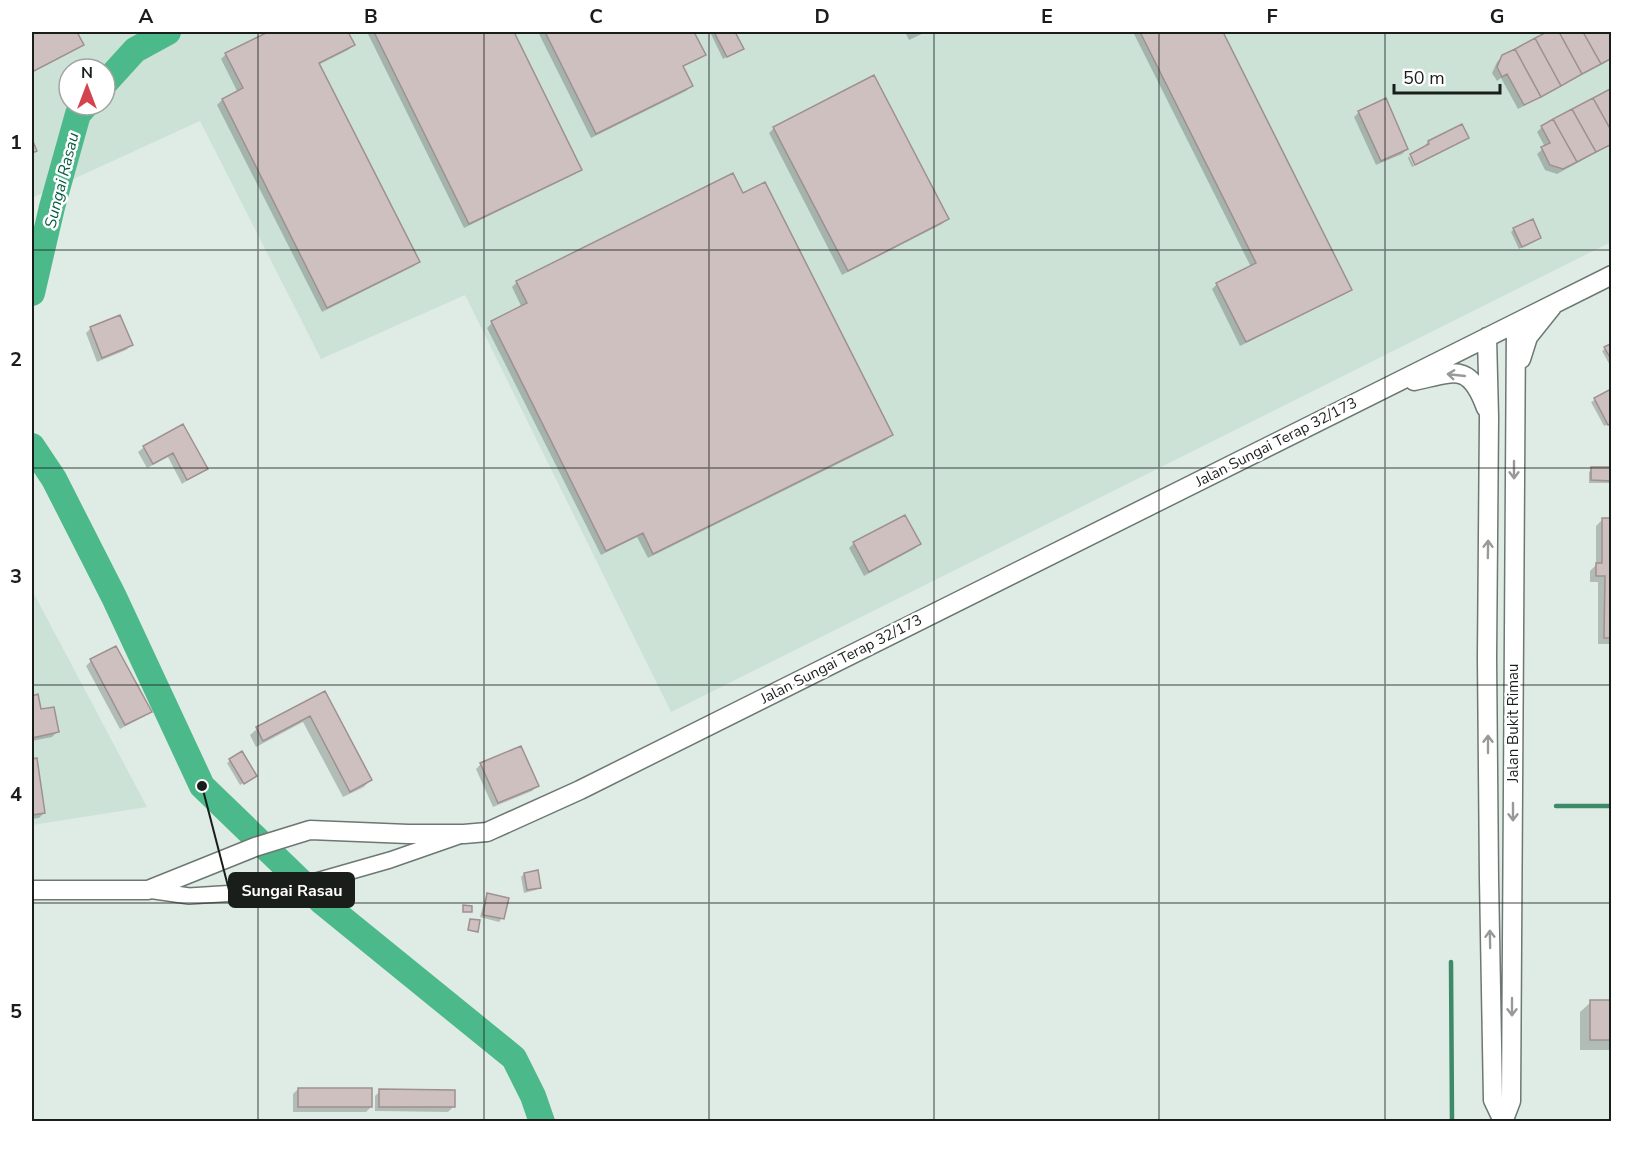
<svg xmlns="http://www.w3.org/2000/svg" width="1643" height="1153" font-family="'Nunito Sans',sans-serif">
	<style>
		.built { fill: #cde2d7; fill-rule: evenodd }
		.shadow { fill: #0003 }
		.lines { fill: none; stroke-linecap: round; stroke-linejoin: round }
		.stream { stroke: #3d8a69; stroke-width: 4.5 }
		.river { stroke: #4cb98a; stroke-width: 26 }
		.building { fill: #cfc0c0; stroke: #9e9090; stroke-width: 1.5 }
		.minor-casing { stroke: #6d7872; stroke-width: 18 }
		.tertiary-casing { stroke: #6d7872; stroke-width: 21 }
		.minor { stroke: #fff; stroke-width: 15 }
		.tertiary { stroke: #fff; stroke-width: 18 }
		.oneway { stroke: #989a98 }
		.grid { fill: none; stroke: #191e1b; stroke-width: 1.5; stroke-opacity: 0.55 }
		.labels { text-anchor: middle; stroke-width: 5; stroke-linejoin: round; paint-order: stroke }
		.street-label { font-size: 15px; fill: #191e1b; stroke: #fff }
		.water-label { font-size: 16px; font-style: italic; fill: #035d3e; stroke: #fff }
		.leader { fill: none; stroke: #191e1b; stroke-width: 2 }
		.callout-dot { fill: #191e1b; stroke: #fff; stroke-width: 2 }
		.callout { fill: #191e1b; stroke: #191e1b; stroke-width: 2 }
		.callout-label { font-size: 16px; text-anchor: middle; font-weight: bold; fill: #fff }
		.neatline { fill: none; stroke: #191e1b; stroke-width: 2 }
		.grid-label { font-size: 20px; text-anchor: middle; font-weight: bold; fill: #191e1b }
	</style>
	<rect width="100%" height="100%" fill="#dfece5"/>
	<path class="built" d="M32,32H1611V242L671,712L465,295L321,359L200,121L32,198ZM69,69H105V105H69Z
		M32,590L147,807L32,825Z"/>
	<path class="shadow" d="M32,32H75L82,45L32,72Z
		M272,32H347L353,45L348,50L318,65L419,261L414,266L322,312L217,105L222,100L238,93L221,59L226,54Z
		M367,32H513L580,169L575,174L464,228Z
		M538,32H692L704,54L699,59L682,67L691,86L686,91L591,138Z
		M710,32H733L742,48L723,59Z
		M905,32H926L909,40Z
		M1133,32H1221L1350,289L1345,294L1240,346L1212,289L1217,284L1251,267Z
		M1549,32H1612V59L1518,109L1501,78L1497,81L1492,73L1497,62L1503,56Z
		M1612,90V144L1557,174L1545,170L1537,154L1545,147L1537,132L1542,127Z
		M1359,112L1407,149L1402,154L1376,165L1354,117Z
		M774,128L947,219L942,224L842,275L769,133Z
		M1467,138L1417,164L1412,154L1426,147L1425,145L1428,142Z
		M1409,156L1414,166L1412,167L1408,158Z
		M1514,229L1540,238L1519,249L1511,232Z
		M517,282L891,435L886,440L648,558L637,537L601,555L487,328L492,323L522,308L512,287Z
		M91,328L131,345L126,350L97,362L86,333Z
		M1612,344V369L1602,351Z
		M1611,391L1612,423L1604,426L1591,402Z
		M182,426L206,468L182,484L168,457L147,468L138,452L143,448Z
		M1592,469H1612V483H1589V472Z
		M1612,513V644H1598V582H1590V571L1596,565V526L1603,519H1610Z
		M854,543L919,544L914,549L864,576L849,548Z
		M91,661L150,711L145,716L120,729L86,666Z
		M324,693L370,780L364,787L343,797L303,722L256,747L250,735L257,729Z
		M37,696L40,711L57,732L52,737L32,741V697Z
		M241,753L252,778L240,785L227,763Z
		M36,760L44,813L39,818L32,819V761Z
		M481,764L537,786L532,791L493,807L476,769Z
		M524,874L539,887L536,890L524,893L521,877Z
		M488,895L502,918L499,922L480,917L485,898Z
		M1591,1002H1612V1050H1580V1012Z
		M298,1089L371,1107L366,1112H293V1094Z
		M380,1091L453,1107L448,1112L375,1111V1096Z"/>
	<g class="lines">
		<path class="stream" d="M1556,806H1612
			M1451,962L1452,1122"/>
		<path class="river" d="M105,83L135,50L168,32
			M32,293L52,207L78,114L86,105
			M32,446L54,479L114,597L202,786L322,902L514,1058L533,1096L542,1122"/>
	</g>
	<path class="building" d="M32,32H77L84,45L32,72Z
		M268,32H348L355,45L319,63L420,262L327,308L222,99L243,88L225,53Z
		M374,32H514L582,170L469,224Z
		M545,32H694L706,55L683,66L693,86L596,134Z
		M714,32H735L744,49L727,57Z
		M1140,32H1223L1352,290L1246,342L1216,283L1256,263Z
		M1547,32H1559L1582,74L1561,86L1535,38Z
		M1559,32H1583L1601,64L1582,74Z
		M1583,32H1608L1612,37V58L1601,64Z
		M1535,38L1561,86L1541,97L1515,49Z
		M1515,49L1541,97L1524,105L1507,74L1502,77L1497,67L1502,55Z
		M874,75L949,219L848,271L773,127Z
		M1612,88V132L1593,98Z
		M1386,98L1408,149L1381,161L1358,111Z
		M1593,98L1612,132V144L1596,152L1572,109Z
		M1572,109L1596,152L1577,162L1553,119Z
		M1553,119L1577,162L1563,169L1550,165L1541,147L1550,143L1541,126Z
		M1462,124L1469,138L1415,165L1410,154L1429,144L1428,141Z
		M32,139L37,151L32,153Z
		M733,173L743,193L765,182L893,435L653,554L643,533L606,551L491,321L527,303L516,281Z
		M1533,219L1541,238L1522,247L1513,228Z
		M120,315L133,345L102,358L90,327Z
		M1612,343V361L1604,347Z
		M1611,389L1612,423L1608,425L1594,398Z
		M183,424L208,469L187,480L173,453L153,464L143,446Z
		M1591,467H1612V481L1591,480Z
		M905,515L921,544L869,572L853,542Z
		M1602,518H1612V638H1604L1605,576H1596V563H1602Z
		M116,646L152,712L125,725L90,659Z
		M325,691L372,780L350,792L310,716L263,741L256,727Z
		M38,694L41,709L54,707L59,732L32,738V696Z
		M521,746L539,786L498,803L480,763Z
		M242,751L257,776L244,784L229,759Z
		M37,758L45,813L32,815V759Z
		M538,870L541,888L527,890L524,873Z
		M487,893L509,898L504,919L483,915Z
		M463,905L472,906V912H463Z
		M470,919L480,920L478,932L468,930Z
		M1590,1000H1612V1040H1590Z
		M298,1088H372V1107H298Z
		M379,1089L455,1090V1107H379Z"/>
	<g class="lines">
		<g class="minor-casing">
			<path id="minor" d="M148,890L189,896L285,890L390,860L459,836"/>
		</g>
		<g class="tertiary-casing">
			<path id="tertiary" d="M1487,337L1489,417L1487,658L1489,879L1493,1100L1503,1121
				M1521,359L1528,337L1552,307
				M1414,381C1455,372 1469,362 1486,408
				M32,890H148L255,847L310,830L408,834H464L487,832L580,790L1612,275
				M1503,1122L1511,1101L1516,323"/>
		</g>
		<use href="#minor" class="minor"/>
		<use href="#tertiary" class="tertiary"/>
	</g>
	<defs><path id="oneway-shaft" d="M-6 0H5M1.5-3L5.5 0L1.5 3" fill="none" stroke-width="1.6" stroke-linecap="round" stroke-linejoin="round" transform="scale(1.5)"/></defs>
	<g class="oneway">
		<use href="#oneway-shaft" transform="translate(1456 375) rotate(-174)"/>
		<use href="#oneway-shaft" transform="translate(1514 470) rotate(90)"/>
		<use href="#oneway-shaft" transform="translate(1488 549) rotate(-89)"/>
		<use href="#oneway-shaft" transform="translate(1488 744) rotate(-90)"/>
		<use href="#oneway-shaft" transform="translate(1513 812) rotate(90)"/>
		<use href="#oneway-shaft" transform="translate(1490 939) rotate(-91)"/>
		<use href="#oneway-shaft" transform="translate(1512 1007) rotate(90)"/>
	</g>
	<path class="grid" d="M258,32V1122M484,32V1122M709,32V1122M934,32V1122M1159,32V1122M1385,32V1122M32,250H1612M32,468H1612M32,685H1612M32,903H1612"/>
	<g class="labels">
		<g class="street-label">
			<text transform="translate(1276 442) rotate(-27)" y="5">Jalan Sungai Terap 32/173</text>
			<text transform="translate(841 659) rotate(-27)" y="5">Jalan Sungai Terap 32/173</text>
			<text transform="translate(1513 723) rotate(-90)" y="5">Jalan Bukit Rimau</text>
		</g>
		<g class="water-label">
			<text transform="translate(61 180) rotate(-76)" y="6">Sungai Rasau</text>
		</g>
	</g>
	<path class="leader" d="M202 786L229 890"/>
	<circle class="callout-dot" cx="202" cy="786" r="6"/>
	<rect class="callout" x="229" y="873" width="125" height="34" rx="6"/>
	<g class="callout-label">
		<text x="292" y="896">Sungai Rasau</text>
	</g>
	<rect width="1643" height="1153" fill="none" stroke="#ffffff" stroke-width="66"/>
	<g transform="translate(87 87)"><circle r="28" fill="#ffffff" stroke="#a3a5a4" stroke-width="1.5"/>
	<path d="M0-4.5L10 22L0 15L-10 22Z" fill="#d4444f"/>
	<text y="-9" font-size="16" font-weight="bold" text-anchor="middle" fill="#191e1b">N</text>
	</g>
	<path d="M1394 84v9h106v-9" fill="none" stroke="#191e1b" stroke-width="3"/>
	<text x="1403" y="84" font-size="18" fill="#191e1b" stroke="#ffffff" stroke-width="4.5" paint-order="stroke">50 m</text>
	<rect x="33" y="33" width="1577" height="1087" class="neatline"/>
	<g class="grid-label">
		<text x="146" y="23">A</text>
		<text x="371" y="23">B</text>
		<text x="596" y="23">C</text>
		<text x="822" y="23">D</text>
		<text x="1047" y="23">E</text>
		<text x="1272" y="23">F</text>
		<text x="1497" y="23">G</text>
		<text x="16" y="149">1</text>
		<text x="16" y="366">2</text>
		<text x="16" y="583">3</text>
		<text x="16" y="801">4</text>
		<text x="16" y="1018">5</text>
	</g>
</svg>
